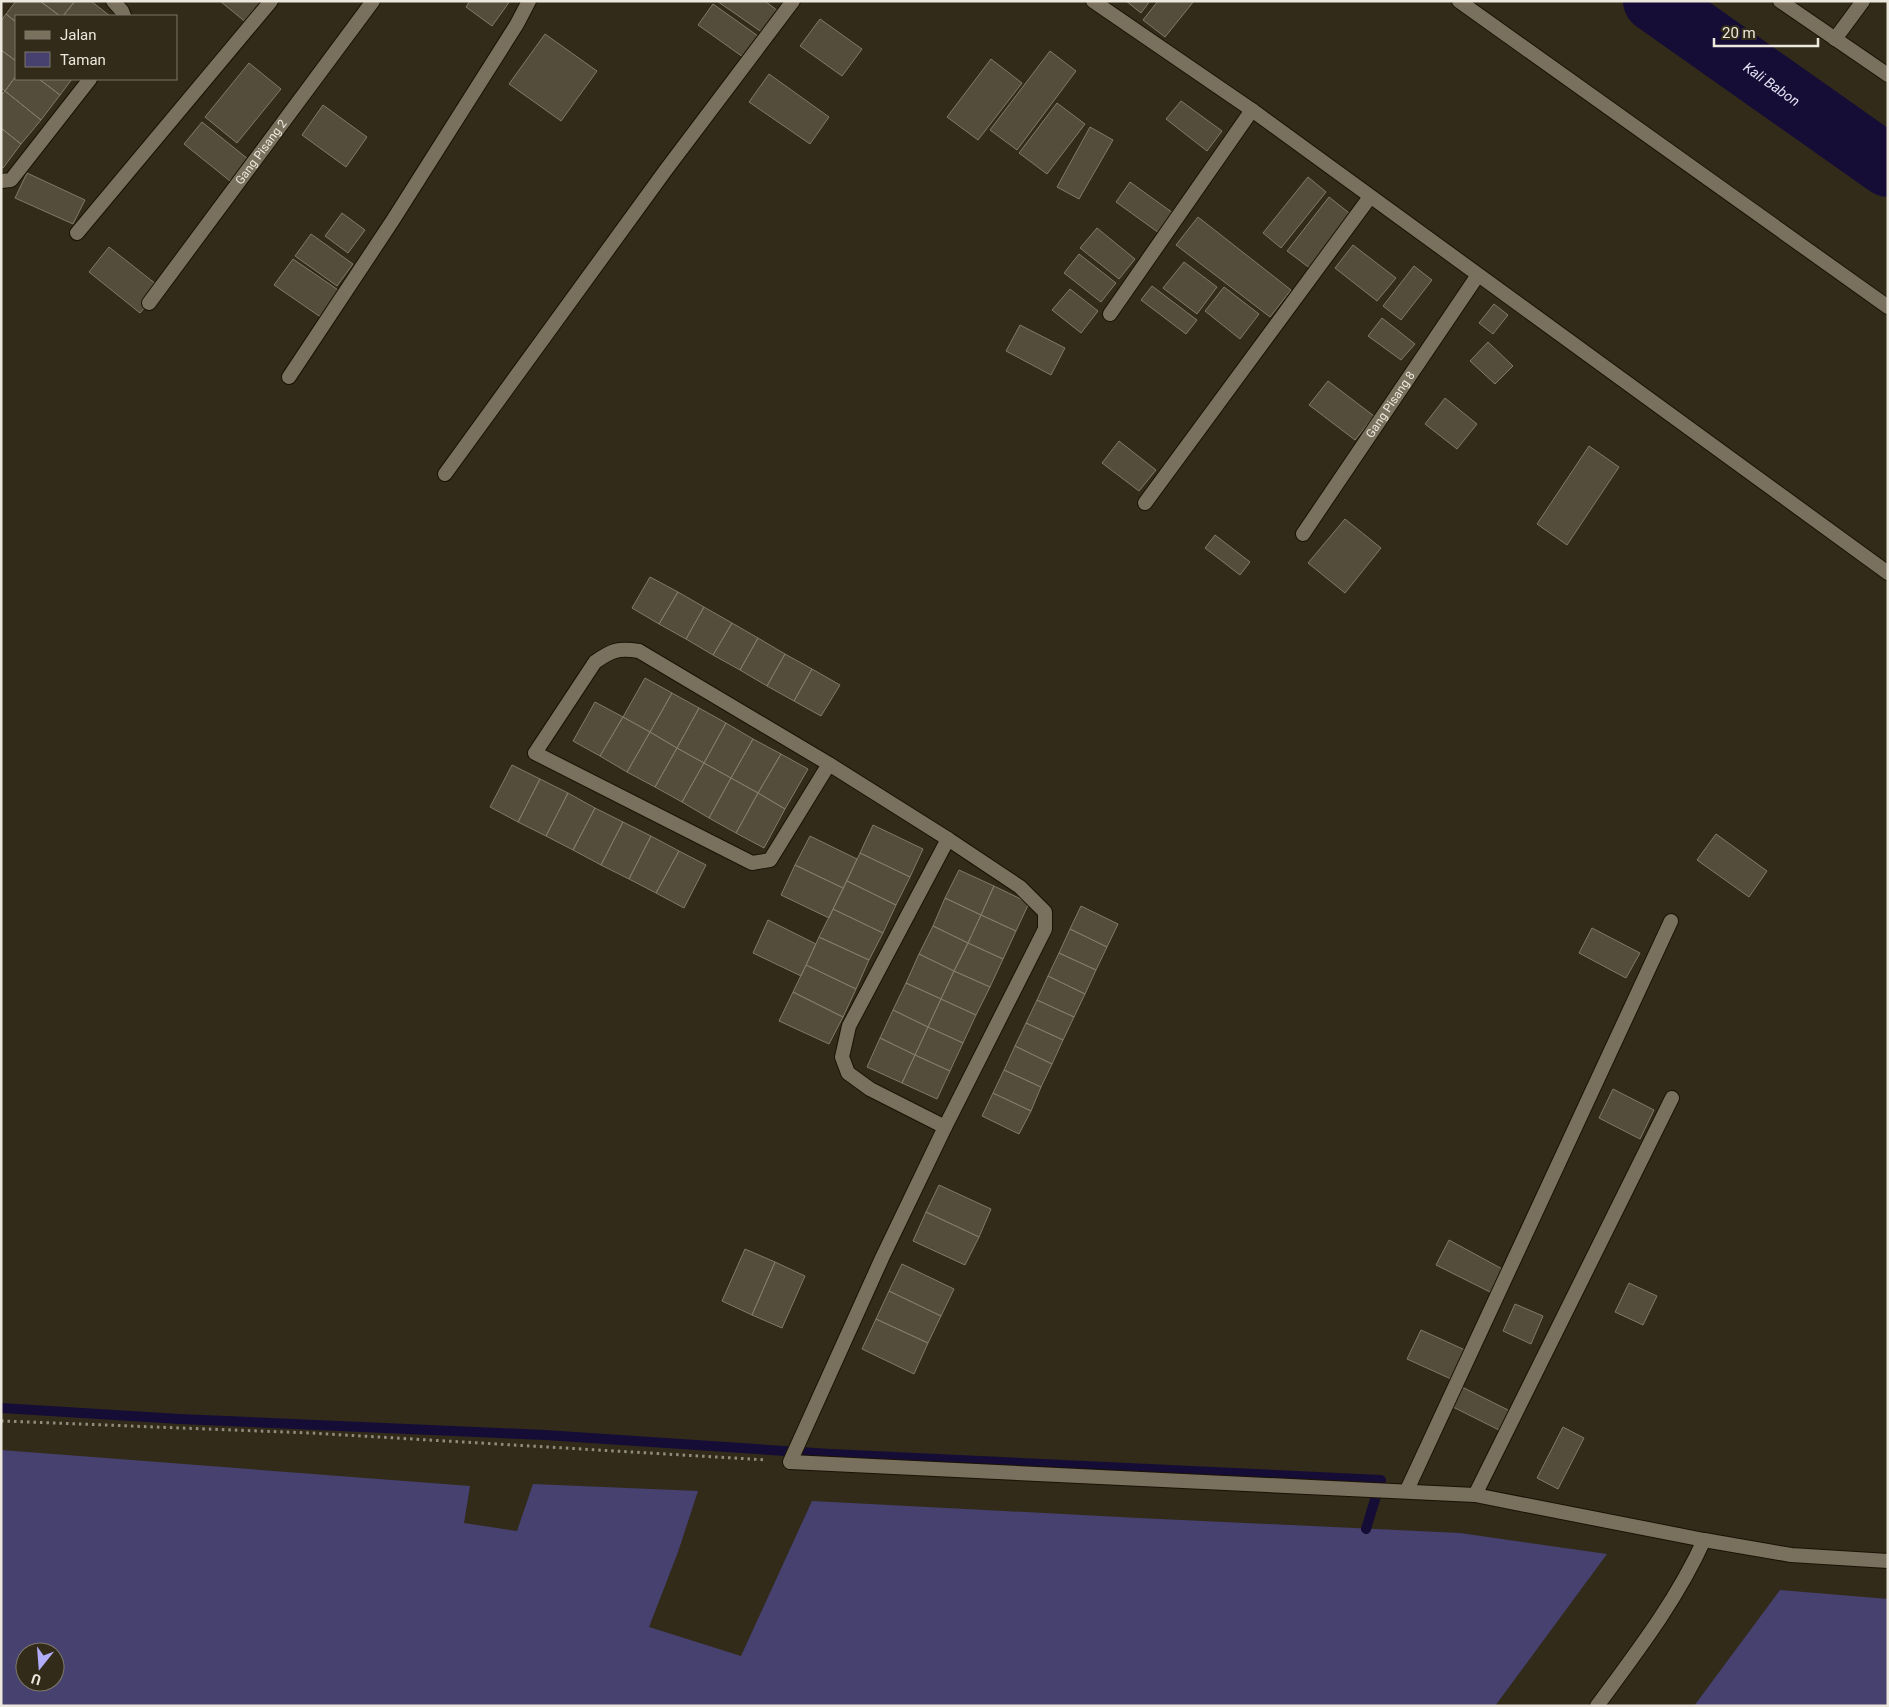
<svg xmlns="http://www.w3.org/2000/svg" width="1889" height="1707" font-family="Roboto,sans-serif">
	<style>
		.green { fill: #46416f; fill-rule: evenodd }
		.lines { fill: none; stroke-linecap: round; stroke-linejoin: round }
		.stream { stroke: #160d37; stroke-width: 10 }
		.river { stroke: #160d37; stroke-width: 62 }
		.building { fill: #554d3c; stroke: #827967 }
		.service-casing { stroke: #1a1304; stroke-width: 16 }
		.minor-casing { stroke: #1a1304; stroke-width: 16 }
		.tertiary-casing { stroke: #1a1304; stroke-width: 16 }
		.path { stroke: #928c7e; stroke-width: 3; stroke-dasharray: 2.5 4; stroke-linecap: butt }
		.service { stroke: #79715e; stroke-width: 14 }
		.minor { stroke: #79715e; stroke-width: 14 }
		.tertiary { stroke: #79715e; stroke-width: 14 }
		.labels { text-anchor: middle; stroke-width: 5; stroke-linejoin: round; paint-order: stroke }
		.street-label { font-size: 12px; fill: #ede8de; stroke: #322b1a }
		.water-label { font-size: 14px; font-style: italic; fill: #e3e2f2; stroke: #322b1a }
	</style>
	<rect width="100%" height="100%" fill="#322b1a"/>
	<path class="green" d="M1,1450L470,1486L464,1523L517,1531L533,1484L698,1491L678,1552L649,1627L741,1656L812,1501L1139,1518L1460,1533L1607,1554L1495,1706H1ZM25,1652H55V1682H25Z
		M1780,1590L1888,1599V1706H1694Z"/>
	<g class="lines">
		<path class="stream" d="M1,1408L180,1419L545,1435L831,1454L1381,1480L1366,1529"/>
		<path class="river" id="s1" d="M1654,1L1888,166"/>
	</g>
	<path class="building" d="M16,1H40L60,16H16V22L6,14Z
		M40,1H75L63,16H60Z
		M75,1H91L110,16H63Z
		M220,1H260L264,4L248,24Z
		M470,1H510L492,26L466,7Z
		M717,1H765L778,11L763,33Z
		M1126,1H1150L1141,13Z
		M1158,1H1194L1165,37L1143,20Z
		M713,4L758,36L743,57L698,25Z
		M6,14L16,22V61L1,50V21Z
		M820,19L862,49L842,76L800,46Z
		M545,34L597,71L561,121L509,84Z
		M1,50L16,61V76L5,91L1,88Z
		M1050,51L1076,71L1017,150L990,130Z
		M991,59L1022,83L978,140L947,117Z
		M249,63L281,89L237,143L205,117Z
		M769,74L829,117L810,144L749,102Z
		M16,76V79H39L60,95L41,120L5,91Z
		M39,79H72L60,95Z
		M5,91L41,120L21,144L1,128V95Z
		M1181,101L1222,131L1207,151L1166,119Z
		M1057,103L1085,124L1047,174L1019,153Z
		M323,105L367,137L346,167L302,135Z
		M202,122L248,159L230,181L184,144Z
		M1090,127L1113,140L1079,199L1057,187Z
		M1,128L21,144L3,168L1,167Z
		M27,173L85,200L73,224L15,198Z
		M1308,177L1326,192L1281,248L1263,233Z
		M1130,182L1173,213L1159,233L1116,202Z
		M1329,197L1353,216L1311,269L1287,251Z
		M342,213L365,230L348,253L325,236Z
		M1198,217L1291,290L1270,317L1176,245Z
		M1097,228L1135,259L1119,279L1080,248Z
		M311,234L353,264L337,286L295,256Z
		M1353,245L1396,278L1377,301L1335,268Z
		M109,247L161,288L140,313L89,272Z
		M1079,254L1116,283L1101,302L1064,273Z
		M293,259L341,292L322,318L274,285Z
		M1184,262L1217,287L1197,314L1163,288Z
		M1414,266L1432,280L1401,320L1383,306Z
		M1152,286L1197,320L1186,334L1141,300Z
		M1224,287L1259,314L1240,339L1205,311Z
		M1070,289L1098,311L1081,333L1052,310Z
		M1494,304L1508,315L1493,334L1479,323Z
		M1382,318L1415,344L1401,360L1368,336Z
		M1020,325L1065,348L1051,375L1006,351Z
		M1488,342L1513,366L1495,384L1470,361Z
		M1328,381L1374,416L1355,440L1309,405Z
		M1445,398L1477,424L1457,449L1425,424Z
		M1119,441L1156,470L1139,491L1102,463Z
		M1589,446L1619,467L1567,545L1537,524Z
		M1345,519L1381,548L1345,593L1308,563Z
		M1215,535L1250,562L1240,575L1205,548Z
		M650,577L678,592L659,624L632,608Z
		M678,592L704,607L686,639L659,624Z
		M704,607L732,623L713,655L686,639Z
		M732,623L758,638L740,670L713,655Z
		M758,638L785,654L767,686L740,670Z
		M785,654L812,669L794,701L767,686Z
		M812,669L840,685L821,716L794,701Z
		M645,678L672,693L650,732L623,717Z
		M672,693L699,708L677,748L650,732Z
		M595,702L623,717L600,756L573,741Z
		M699,708L726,723L704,763L677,748Z
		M623,717L650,732L627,772L600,756Z
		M726,723L753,739L731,778L704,763Z
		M650,732L677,748L655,787L627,772Z
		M753,739L781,754L758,793L731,778Z
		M677,748L704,763L682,802L655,787Z
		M781,754L808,769L785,809L758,793Z
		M704,763L731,778L709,818L682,802Z
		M512,765L540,779L518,822L490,807Z
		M731,778L758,793L736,833L709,818Z
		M540,779L568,793L546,836L518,822Z
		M568,793L595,808L573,850L546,836Z
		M758,793L785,809L764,848L736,833Z
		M595,808L623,822L601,865L573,850Z
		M623,822L651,836L629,879L601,865Z
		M873,825L923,849L910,877L860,853Z
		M1716,834L1767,871L1749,897L1697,860Z
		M651,836L679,851L656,893L629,879Z
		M810,836L857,859L843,888L795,865Z
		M679,851L706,865L684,908L656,893Z
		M860,853L910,877L896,905L847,881Z
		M795,865L843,888L829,918L781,895Z
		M959,870L994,886L981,915L945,898Z
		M847,881L896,905L883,933L833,909Z
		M994,886L1029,903L1016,931L981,915Z
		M945,898L981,915L968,943L933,926Z
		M1081,906L1118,924L1107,947L1070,929Z
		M833,909L883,933L869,960L819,937Z
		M981,915L1016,931L1003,959L968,943Z
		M768,920L816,944L801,976L753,953Z
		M933,926L968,943L954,971L919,954Z
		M1592,928L1640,953L1626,978L1579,953Z
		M1070,929L1107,947L1096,970L1059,953Z
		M819,937L869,960L856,989L806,965Z
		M968,943L1003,959L990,987L954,971Z
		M1059,953L1096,970L1085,994L1048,976Z
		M919,954L954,971L941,999L906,983Z
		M806,965L856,989L843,1017L793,992Z
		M954,971L990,987L976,1015L941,999Z
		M1048,976L1085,994L1074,1017L1037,1000Z
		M906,983L941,999L928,1027L893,1010Z
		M793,992L843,1017L829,1044L779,1021Z
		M941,999L976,1015L963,1043L928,1027Z
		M1037,1000L1074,1017L1063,1040L1026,1023Z
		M893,1010L928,1027L915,1055L880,1038Z
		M1026,1023L1063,1040L1052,1064L1015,1046Z
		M928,1027L963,1043L950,1071L915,1055Z
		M880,1038L915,1055L902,1083L867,1067Z
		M1015,1046L1052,1064L1041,1087L1004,1070Z
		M915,1055L950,1071L937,1099L902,1083Z
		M1004,1070L1041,1087L1031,1111L993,1093Z
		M1613,1089L1654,1110L1640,1139L1599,1118Z
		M993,1093L1031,1111L1019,1134L982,1116Z
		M939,1185L991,1209L979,1237L926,1212Z
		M926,1212L979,1237L965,1265L913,1241Z
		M1449,1240L1506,1271L1494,1294L1436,1265Z
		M745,1249L775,1262L752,1315L722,1301Z
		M775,1262L805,1276L782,1328L752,1315Z
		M902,1264L954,1289L941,1316L889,1291Z
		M1629,1283L1657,1296L1643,1325L1615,1312Z
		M889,1291L941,1316L928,1343L876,1319Z
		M1515,1304L1543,1316L1531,1344L1503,1331Z
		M876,1319L928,1343L914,1374L862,1349Z
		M1421,1330L1465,1350L1451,1379L1407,1359Z
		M1462,1387L1510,1411L1501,1431L1453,1407Z
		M1563,1427L1584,1438L1558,1489L1537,1478Z"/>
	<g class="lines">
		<g class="service-casing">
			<path id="service" d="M1835,39L1863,1"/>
		</g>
		<g class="minor-casing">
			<g id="minor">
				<path d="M113,1L122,11L124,16"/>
				<path d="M1093,1L1252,110L1888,573"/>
				<path d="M1459,1L1888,307"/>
				<path d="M1,181L11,180L90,79"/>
				<path d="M77,233L271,1"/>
				<path id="s2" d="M149,303L373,1"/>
				<path d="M1110,314L1252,110"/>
				<path d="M289,377L393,220L517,24L529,1"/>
				<path d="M445,474L665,171L793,1"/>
				<path d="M1145,503L1370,197"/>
				<path id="s3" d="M1303,534L1478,275"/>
				<path d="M829,764L770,860L752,863L535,753L595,662C612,650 618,648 639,651L829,764L948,839L1020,887L1045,912V929L945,1127L882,1258L790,1462L1475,1495L1704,1540L1791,1555L1888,1561"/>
				<path d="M945,1127L870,1089L848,1073L842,1057L849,1026L948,839"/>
				<path d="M1407,1490L1671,921"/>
				<path d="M1475,1495L1672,1098"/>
				<path d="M1597,1706C1636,1653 1677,1600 1704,1540"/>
			</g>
		</g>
		<g class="tertiary-casing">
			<path id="tertiary" d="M1780,1L1888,75"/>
		</g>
		<path class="path" d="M1,1421L311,1433L767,1460"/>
		<use href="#service" class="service"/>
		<use href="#minor" class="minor"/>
		<use href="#tertiary" class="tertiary"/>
	</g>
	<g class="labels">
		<g class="street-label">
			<text dy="4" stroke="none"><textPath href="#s2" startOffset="188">Gang Pisang 2</textPath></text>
			<text dy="4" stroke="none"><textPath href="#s3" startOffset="156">Gang Pisang 8</textPath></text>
		</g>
		<g class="water-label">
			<text dy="5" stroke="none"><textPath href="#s1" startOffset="144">Kali Babon</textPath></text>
		</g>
	</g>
	<rect width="1889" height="1707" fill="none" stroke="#ede8de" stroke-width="5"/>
	<rect x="15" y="15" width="162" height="65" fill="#322b1a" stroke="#7d7768"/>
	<rect x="25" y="31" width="25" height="8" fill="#79715e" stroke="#7d7768"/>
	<text x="60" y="40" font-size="15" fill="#ede8de">Jalan</text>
	<rect x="25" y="52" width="25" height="15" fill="#46416f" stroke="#7d7768"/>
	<text x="60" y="65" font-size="15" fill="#ede8de">Taman</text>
	<g transform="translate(40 1667) rotate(197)"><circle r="24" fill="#322b1a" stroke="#7d7768"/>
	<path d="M0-4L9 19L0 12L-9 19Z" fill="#b2adf9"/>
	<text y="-8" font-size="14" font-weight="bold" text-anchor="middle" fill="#ede8de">U</text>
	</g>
	<path d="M1714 38v8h104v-8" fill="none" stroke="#ede8de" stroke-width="2.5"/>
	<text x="1722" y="38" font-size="15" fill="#ede8de" stroke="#322b1a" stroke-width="4" paint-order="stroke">20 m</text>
</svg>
